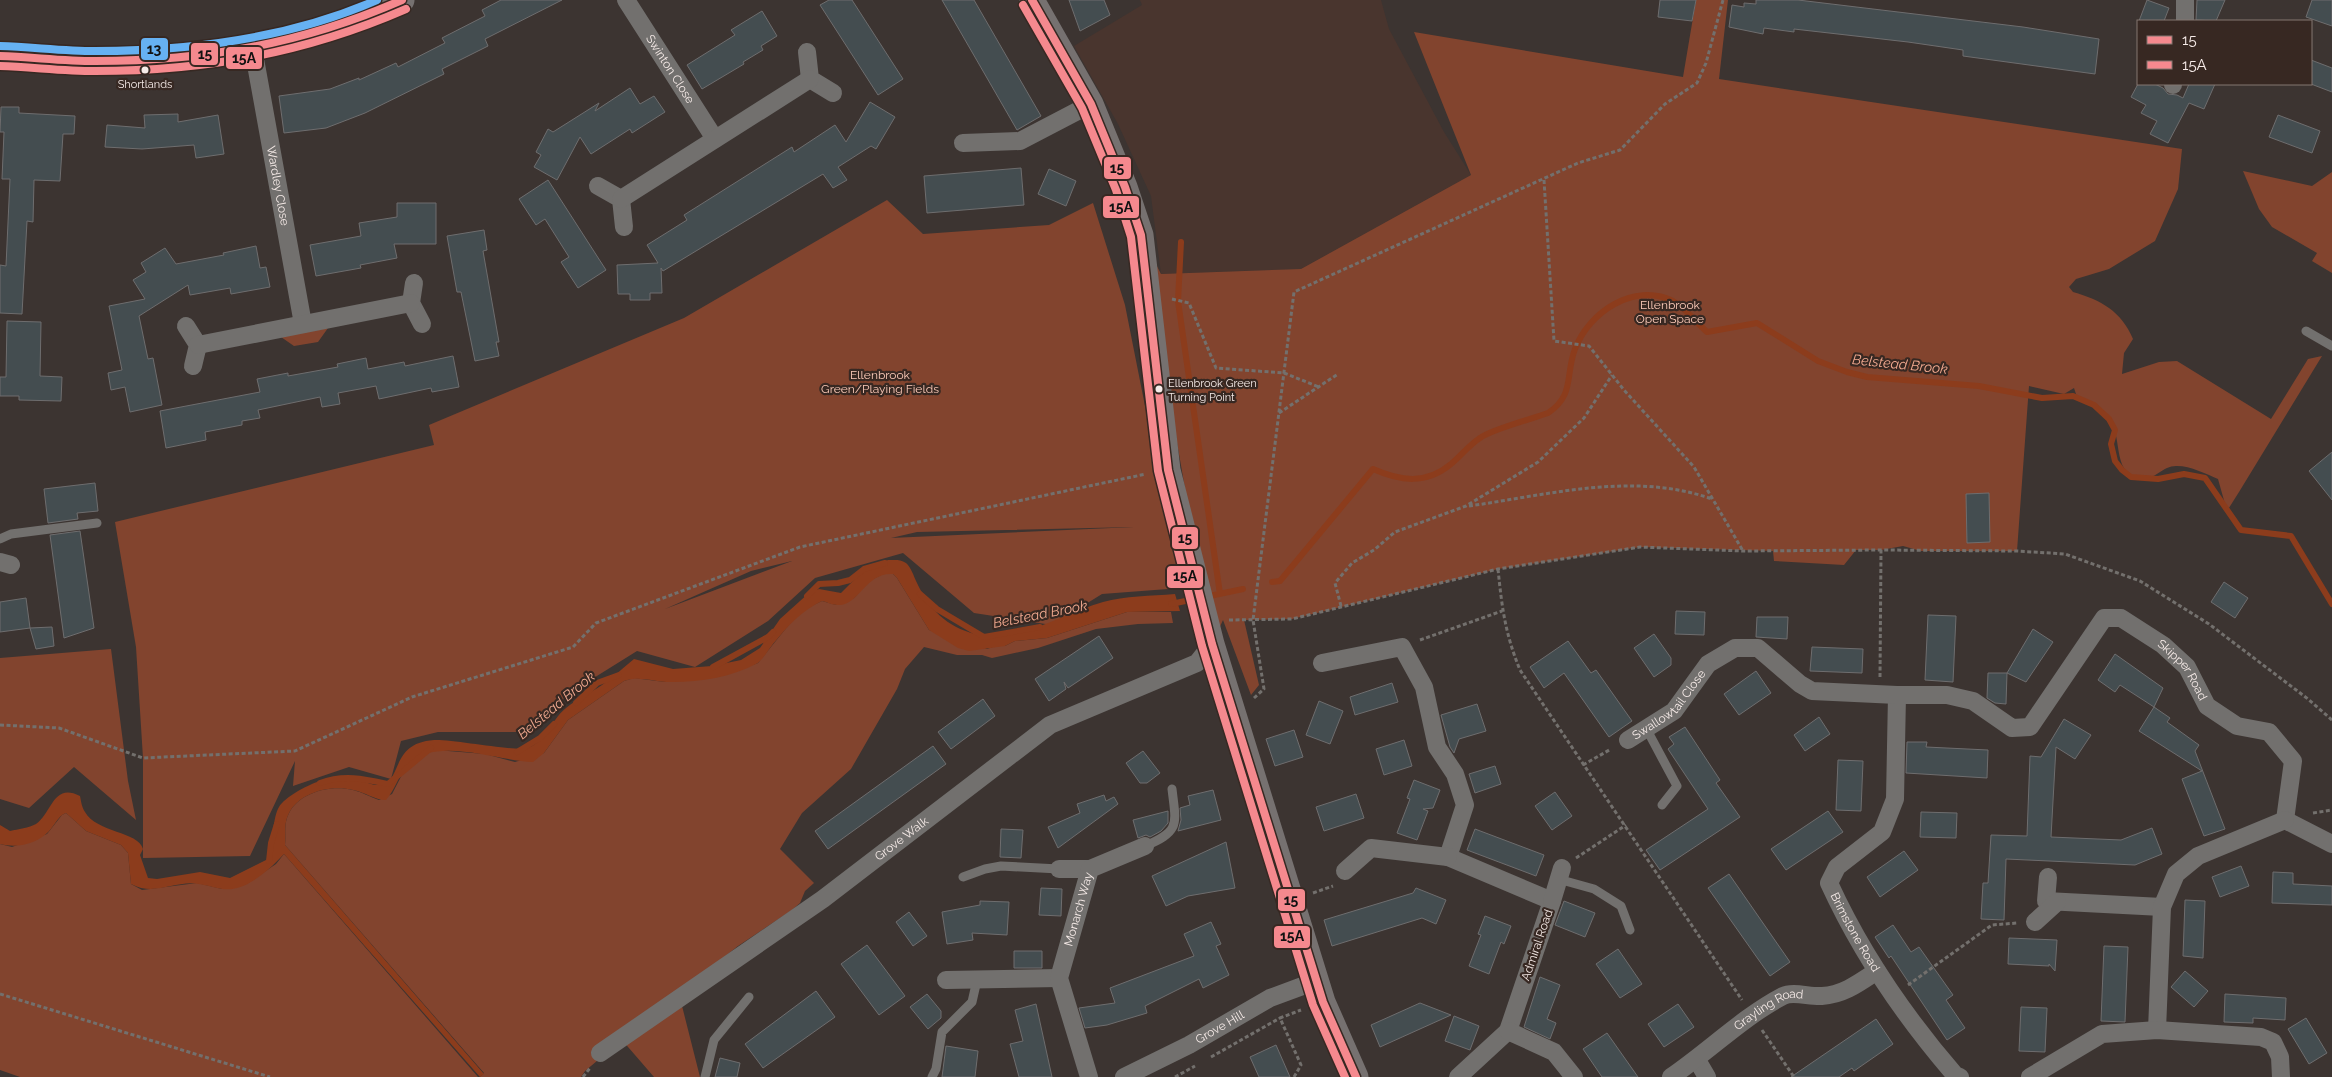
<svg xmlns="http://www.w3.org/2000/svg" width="2332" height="1077" font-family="Raleway,sans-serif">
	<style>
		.built { fill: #49352e }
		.green { fill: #82442e; fill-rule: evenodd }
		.water { fill: #8c3c1c }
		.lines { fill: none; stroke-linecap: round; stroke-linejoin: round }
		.stream { stroke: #8c3c1c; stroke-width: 6 }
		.building { fill: #444d50; stroke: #6e6d6e }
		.path { stroke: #73706d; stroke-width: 3; stroke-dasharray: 4 2.5; stroke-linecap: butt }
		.lane { stroke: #72706e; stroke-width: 9 }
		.street { stroke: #72706e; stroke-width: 18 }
		.secondary { stroke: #767170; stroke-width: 25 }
		.bus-1-casing { stroke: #372822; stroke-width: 11 }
		.bus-2-casing { stroke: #372822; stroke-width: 11 }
		.bus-3-casing { stroke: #372822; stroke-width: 11 }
		.bus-1 { stroke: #f5898e; stroke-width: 8 }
		.bus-2 { stroke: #f5898e; stroke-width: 8 }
		.bus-3 { stroke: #66b1f2; stroke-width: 8 }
		.bus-dot { fill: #f6ebe8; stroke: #372822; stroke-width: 2 }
		.labels { text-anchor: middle; stroke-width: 4.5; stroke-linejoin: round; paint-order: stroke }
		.bus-label { font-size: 11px; fill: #f6ebe8; stroke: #372822 }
		.street-label { font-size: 12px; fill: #f6ebe8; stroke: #372822 }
		.park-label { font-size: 12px; fill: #feccba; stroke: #372822 }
		.water-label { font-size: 14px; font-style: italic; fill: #f4ab91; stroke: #372822 }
		.line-badge { stroke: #372822; stroke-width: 2 }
		.pale-badge-label { font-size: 14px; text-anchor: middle; font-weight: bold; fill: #111 }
	</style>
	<rect width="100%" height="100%" fill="#3c3431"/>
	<path class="built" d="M1140,0H1381L1389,29L1444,132L1471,175L1301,269L1161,274L1151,196L1118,124L1074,46L1142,5Z"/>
	<path class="green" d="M1696,0H1728L1719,79L2182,149L2178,189L2155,241L2109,269L2076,279L2069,287L2073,292C2101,300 2121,311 2133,339L2124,353L2122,374L2159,362L2177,361L2271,419L2308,359L2322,356L2239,492L2227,511L2218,479C2206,474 2191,466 2177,466C2159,465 2149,491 2128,473C2116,462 2120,439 2112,425C2105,411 2090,405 2077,397L2074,388L2064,394L2029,386L2017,551H1921L1903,546L1881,550H1856L1844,565L1774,561L1773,551L1640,547L1498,569L1292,619L1244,620L1259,685L1251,695L1223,620L1212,644L1141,235L1161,274L1301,269L1471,175L1414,32L1683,77Z
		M2243,171L2312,186L2332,172V273L2312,261L2317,253L2272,227L2259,209Z
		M887,200L923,234L1049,225L1093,203L1125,305L1181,588L1102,594L1052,625L974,613L903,553L815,578L768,621L695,667L637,651L568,694L534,732H438L401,741L391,779L349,767L293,786L295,761L250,856L143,858V758L136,647L115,522L434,445L429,425L684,318ZM1134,527L891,538L917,532ZM792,561L665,609L751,571Z
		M328,328L318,342L294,346L281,337Z
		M885,573L893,574L897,578L929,630L987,649L998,645L1005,646L1015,641L1047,638L1127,612H1171L1173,623L1138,624L1096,629L1038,648L992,658L982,655H957L924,647L905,669L897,689L851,769L802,813L780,849L814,883L805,891L800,903L792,910L738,946L641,1023L680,998L700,1077H654L622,1040L585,1071L581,1077H480L484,1073L285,845C286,837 284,826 287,818C295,793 330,784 353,790C362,792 370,797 379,800L392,794L406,767L421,754L436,750L485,754L515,762L544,753L568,720L624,681L634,678L665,682L725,675L758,663L792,621L807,608L822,601L836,605L854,598L869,581Z
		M111,649L128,781L136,820L74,767L29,808L0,799V658Z
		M66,813L86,831L121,845L128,853L131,884L142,890L197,883L222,889L248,883L276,864L284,854L478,1077H20L0,1070V844L12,847L47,834L62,815Z"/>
	<path class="water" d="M888,560C895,560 900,559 906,563C911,567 914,577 917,583C929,609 947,627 975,634C1017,645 1063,613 1103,602C1125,596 1151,596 1175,594L1180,611L1127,612L1047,638L1015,641L1005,646L969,651L958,648L929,630L897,578L893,574C865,572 859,607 837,605C832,605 827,602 822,601C801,611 788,626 773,644C768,650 763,660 756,664C729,678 695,683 666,682C651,681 638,676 624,681L568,720L544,753L533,762C496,761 433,734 406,767C398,777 395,790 386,800C374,800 365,792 353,790C330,784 295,793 287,818C284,826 286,837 285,845L484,1074L480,1077L284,854C272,867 255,883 237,888C224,892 212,886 199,884C175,880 155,897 131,884L128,853L121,845L86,831L66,813C57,816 54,828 46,834C33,845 16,848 0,844V825L10,831C18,829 29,828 36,824C52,813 53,782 80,796C81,801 82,808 85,812C97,833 138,831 143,849L140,855L148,878L157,879L200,872L230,878L268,859C272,846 273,816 279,807C285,797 306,786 317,782C325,779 341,778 350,778C362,778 371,788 383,784C402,779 391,743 434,740C453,739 517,752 528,748C549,739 550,721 566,708C577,699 590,693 602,685C613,677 623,668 634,659L673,669L712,666L741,660L760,648L780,619L810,592L819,589L841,593L863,571Z"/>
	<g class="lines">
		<path class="stream" d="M1181,242L1178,301L1220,594
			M1272,582L1280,581L1373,469C1400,481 1426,485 1451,464C1461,456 1469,445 1480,438C1492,429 1532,419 1548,413C1575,395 1565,375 1575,349C1589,312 1634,282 1673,301C1685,308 1697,323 1707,332L1757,323L1818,361L1847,372L1867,377L1979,386L2042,398L2073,396L2094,405L2109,419L2115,430L2111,444L2115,461L2122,470L2131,477L2158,479L2184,474L2205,478L2241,530L2291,536L2332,604
			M920,594L937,609L984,637L1040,627
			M807,596L819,584L838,583L850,580L864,569L885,563
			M1205,597L1243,589
			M1171,604L1195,599
			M713,667L768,637L773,632
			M576,703L597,683L619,675
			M517,752L540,738L554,724
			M320,783C344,774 365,779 388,784L431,748
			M269,861L271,843L277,824"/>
	</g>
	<path class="building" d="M501,0H562L485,39L488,46L442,69L444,74L365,113L326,128L284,133L279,96L330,89L359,78V80L396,63L398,67L445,43L442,38L485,16L482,10Z
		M829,0H852L903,79L878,95L820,5Z
		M942,0H974L1041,116L1017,130Z
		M1069,0H1104L1110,15L1080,31Z
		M1660,0H1696L1692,21L1658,17Z
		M1756,0H1798L2023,27L2099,39L2095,74L1963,56V50L1908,42L1794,29V32L1764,28L1763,34L1729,27L1732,5L1744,7V3L1756,4Z
		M2147,0L2169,8L2164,21H2139Z
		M2197,0H2225L2216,21L2196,20Z
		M2312,0H2332V26L2306,17Z
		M762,11L777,36L761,46L763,50L743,62L744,64L702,89L687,65L735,35L731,30Z
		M2311,60L2332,68V92L2311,84Z
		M2138,84H2155L2163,88L2168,94L2177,95L2183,98L2189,84H2215L2204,109L2189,103L2168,143L2150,134L2157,121L2141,113L2146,105L2131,97Z
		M630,88L640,104L654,96L665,112L632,133L630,129L591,154L580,137L557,180L534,167L541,155L536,152L548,129L553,132L599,103L595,111Z
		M870,102L895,117L876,149L871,146L838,167L847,180L833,188L823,174L663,271L661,268L662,293H650V300H630V294H618L617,265L658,263L647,245L687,220L684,215L792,147L794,152L835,125L846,142Z
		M1,107H19V113L75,116L74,134H63L60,181L34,180L33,222L27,221L22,314L0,313V265L6,266L10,179H2L4,132H0Z
		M178,114V122L218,115L224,154L196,158L194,145L142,149L105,147L107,125L145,128L144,115Z
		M2278,115L2320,131L2312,153L2269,137Z
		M1021,168L1024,205L927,213L924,176Z
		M1049,169L1076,181L1066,206L1038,194Z
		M548,180L606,270L578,288L561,262L569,257L545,219L536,225L519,199Z
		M397,203H436V244H394L397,258L360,265L361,268L316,276L310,245L361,236L359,223L397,217Z
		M484,230L487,250L483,251L499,342H496L499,356L475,361L461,292H457L447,236Z
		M256,246L260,268L266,267L270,287L231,294L230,288L190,295L188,285L139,316L148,359L153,358L162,405L130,412L125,387L111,390L108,373L122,370L109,306L145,299L133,280L146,272L141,263L165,248L176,264L224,255L223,253Z
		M7,321L41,322L40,376L62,377L61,401L19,400V396H0V377H6Z
		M453,356L459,387L432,392L431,388L379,399L376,386L338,393L340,404L322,407L320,397L258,410L260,418L242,421V425L205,432L206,440L166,448L160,411L260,392L257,379L288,373V376L338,367L337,364L366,358L368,369L404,362L405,366Z
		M2332,452V500L2309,471Z
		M95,483L98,511L77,513L78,519L48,523L44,489Z
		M1989,493L1990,542L1967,543L1966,494Z
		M80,531L94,628L64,638L50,535Z
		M2224,582L2248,598L2235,618L2211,602Z
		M26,598L30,628L0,632V602Z
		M1676,611L1705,612L1704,635L1675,634Z
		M1928,615L1956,616L1953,682L1925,680Z
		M1757,617H1788L1787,639L1756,637Z
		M52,627L54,646L36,649L30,628Z
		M2033,629L2053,642L2026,682L2007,673Z
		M1654,634L1671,658V665L1654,677L1634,648Z
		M1099,636L1113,658L1068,688L1064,682L1066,689L1049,701L1035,679Z
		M1568,641L1591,673L1596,670L1632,721L1609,737L1564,673L1544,688L1530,667Z
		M1812,647L1863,649L1862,673L1810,671Z
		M2115,654L2163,688L2154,707L2120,685L2115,692L2098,680Z
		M1756,671L1771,693L1739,715L1724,694Z
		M1988,673H2007L2006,704L1995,703L1987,698Z
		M1392,683L1398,702L1355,715L1350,697Z
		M983,699L995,716L951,749L938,732Z
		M1319,701L1343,711L1330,744L1306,735Z
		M1477,704L1486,731L1459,739L1454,753L1450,747L1441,715Z
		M2154,707L2170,718L2167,722L2199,745L2195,751L2225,829L2204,836L2182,779L2202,771L2139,731Z
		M1819,717L1830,734L1805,751L1794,735Z
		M2064,719L2091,735L2075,759L2056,747L2051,837L2121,840L2152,828L2162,854L2135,865L2006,859L2004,920L1981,919L1983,883H1988L1991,835L2027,836L2030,756L2041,757Z
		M1685,727L1720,780L1716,783L1740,817L1660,870L1646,850L1708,809L1668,749L1674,744L1669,737Z
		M1294,730L1303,757L1275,766L1266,739Z
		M1404,740L1412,766L1384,775L1376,749Z
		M1907,742H1927L1926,747L1988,750L1987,778L1906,773Z
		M933,746L946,764L828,849L815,831Z
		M1143,751L1160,773L1147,783H1140L1126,763Z
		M1838,760L1863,761L1861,811L1836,810Z
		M1495,766L1501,784L1475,793L1469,774Z
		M1414,780L1440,790L1433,808L1423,809L1428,811L1417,840L1397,833L1410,799L1407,798Z
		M1213,790L1221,820L1178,831L1181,820L1180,808L1190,805L1188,796Z
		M1555,792L1572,816L1552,830L1535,806Z
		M1356,794L1364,818L1324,831L1316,807Z
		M1104,795L1106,801L1114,797L1118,804L1058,848L1048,827L1080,813L1077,804Z
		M1168,811V823L1161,831L1150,837L1146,835L1138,838L1133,820Z
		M1828,811L1843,832L1786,870L1771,849Z
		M1921,812L1957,813L1956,838L1920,837Z
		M1001,829L1023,830L1021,858L1000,857Z
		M1475,829L1544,855L1536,876L1467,850Z
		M1226,842L1235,888L1188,896L1166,906L1152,876Z
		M1904,851L1918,870L1880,897L1867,877Z
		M2241,866L2249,886L2220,897L2212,877Z
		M2273,872L2293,873V884L2332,886V905L2272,903Z
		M1729,874L1790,962L1770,976L1708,888Z
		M1041,888L1062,889L1061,916L1039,915Z
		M1416,888L1446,900L1436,924L1422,918L1332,946L1324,920L1413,893Z
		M2185,900L2205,901L2203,958L2183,956Z
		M980,901L1009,902L1007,935L972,933L973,940L947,944L942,912L980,905Z
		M1564,901L1595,913L1585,937L1555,925Z
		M909,912L927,936L913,946L896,922Z
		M1485,916L1511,926L1504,944L1501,942L1489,974L1469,966L1481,935L1478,934Z
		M1211,922L1221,944L1216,946L1229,975L1203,988L1199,979L1145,1006L1147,1013L1107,1025L1085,1028L1079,1008L1115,1003L1110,988L1194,956L1184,934Z
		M1893,925L1911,952L1919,947L1953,995L1946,1000L1965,1028L1947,1040L1891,956L1889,958L1875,937Z
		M2009,938L2057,940L2055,971L2049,964V966L2008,964Z
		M867,945L905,996L879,1015L841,964Z
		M2104,946L2128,947L2125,1022L2101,1021Z
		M1618,949L1642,984L1620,998L1596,964Z
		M1014,951H1042V968H1014Z
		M2185,971L2208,991L2194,1007L2171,987Z
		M1540,977L1560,985L1547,1019L1556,1023L1550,1039L1524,1027Z
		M816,991L835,1017L763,1068L745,1044Z
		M927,994L941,1011V1018L928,1029L910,1007Z
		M2225,994L2286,998L2285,1020L2253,1018V1023L2224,1022Z
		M1420,1003L1451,1015L1380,1047L1371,1025Z
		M1036,1004L1052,1077H1019L1010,1044L1023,1041L1015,1010Z
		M1678,1004L1694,1027L1664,1047L1648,1024Z
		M2021,1007L2047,1008L2045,1052L2019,1051Z
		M1454,1016L1479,1026L1470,1050L1445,1041Z
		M2306,1018L2327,1053L2309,1064L2288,1029Z
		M1876,1019L1893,1044L1854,1071L1852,1068L1839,1077H1791Z
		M1607,1033L1638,1077H1602L1583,1049Z
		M1276,1045L1290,1077H1259L1250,1057Z
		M946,1046L978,1051L975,1077H942Z
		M720,1058L740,1063L737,1077H715Z"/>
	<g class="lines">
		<path class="path" d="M1544,180L1554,341L1589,346L1624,390L1694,467L1743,551
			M1172,299L1189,303L1216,368L1284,373L1319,387
			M1279,413L1338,374
			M1469,506C1548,495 1634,471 1712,499
			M1498,569C1502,608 1505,633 1520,670L1742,1000
			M1341,606L1335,583L1352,563L1374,550L1395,532L1466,506L1538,462L1584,418L1612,375
			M1229,620L1292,619L1498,569L1640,547L1743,551L1881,550L2017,551L2065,554L2140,581L2209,624L2308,699L2332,720
			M1420,640L1502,611
			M1880,677L1881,550
			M1254,698L1264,689L1253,620L1294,292L1578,163L1620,150L1665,104L1697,83L1706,63L1723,0
			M0,725L59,728L143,758L295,751L412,697L573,647L596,623L800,547L1146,474
			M1583,765L1611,749
			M2313,813L2332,810
			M1576,858L1626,825
			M1313,893L1333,886
			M1908,985L1992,925L2017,923
			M0,994L270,1077
			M1762,1030L1794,1077
			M1211,1057L1280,1018
			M583,1077L590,1068
			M1175,1077L1195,1066
			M1294,1077L1301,1065L1280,1018L1301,1010"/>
		<path class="lane" d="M2306,331L2332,346
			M0,539L11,534L97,523
			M1646,728L1677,786L1662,805
			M1145,846C1181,831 1176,824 1172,789
			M963,877L985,869L1001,866L1059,869
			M1558,879L1594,889L1621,906L1630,930
			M705,1077L714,1040L749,997
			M932,1077L936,1069L942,1032L972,1002L977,980"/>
		<g class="street">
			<path id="s1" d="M626,0L715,139"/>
			<path d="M2185,0V21"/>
			<path id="s2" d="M253,48L303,324"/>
			<path d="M807,52L810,79L833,93"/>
			<path d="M2173,85V84"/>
			<path d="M963,143L1020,141L1091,104"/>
			<path d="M598,186L621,199L624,227"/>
			<path d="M621,199L810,79"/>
			<path d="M414,283L411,303L422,324"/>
			<path d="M186,326L198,345L193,366"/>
			<path d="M198,345L411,303"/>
			<path d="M0,562L11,565"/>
			<path d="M1322,663L1402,647L1424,687L1437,747L1455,774L1465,805L1448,857L1552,901L1508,1031L1458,1077"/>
			<path id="s3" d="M1897,695L1895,799L1882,832L1837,867L1829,883C1861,953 1905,1017 1955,1075L1960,1077"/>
			<path id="s4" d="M1628,740L1674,711L1708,664L1735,648H1758L1800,684L1812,691L1897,695H1947L1973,701L2012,728L2030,727L2104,618H2121L2163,645L2187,667L2207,706L2237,726L2269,732L2293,761L2285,820"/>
			<path d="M2285,820L2332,844"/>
			<path d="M1059,869H1090"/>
			<path d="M1345,871L1371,848L1448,857"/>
			<path d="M2048,877L2046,901L2162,907"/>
			<path d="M1552,901L1562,868"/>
			<path d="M2035,922L2057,902"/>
			<path d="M946,980L1059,978"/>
			<path d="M2157,1030L2162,907L2176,874L2198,856L2285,820"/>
			<path d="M1508,1031L1554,1052L1574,1077"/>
			<path id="s5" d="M600,1053L823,899L1050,725L1197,663L1212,644"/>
			<path d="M1697,1060L1707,1077"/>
			<path id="s6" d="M1089,1077L1059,978L1090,869L1145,846"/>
			<path id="s7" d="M1124,1077L1189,1045L1270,998L1316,981"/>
			<path id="s8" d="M1671,1077C1709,1051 1743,1017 1783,996C1793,991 1810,997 1822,996C1843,995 1859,983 1877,971"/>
			<path d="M2030,1077L2102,1034L2157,1030L2261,1037L2273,1042L2280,1057L2281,1077"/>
		</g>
		<path class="secondary" d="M1032,0L1091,104L1125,187L1141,235L1168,470L1212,644L1323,1002L1356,1077
			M0,56C32,57 63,61 95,61C201,62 306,46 402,0"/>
		<g class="bus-1-casing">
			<path id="bus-1" d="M1032,0L1091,104L1125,187L1141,235L1168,470L1212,644L1323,1002L1356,1077
				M0,56C32,57 63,61 95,61C204,61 302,44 402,0"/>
		</g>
		<g class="bus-2-casing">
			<path id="bus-2" d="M1023,5L1082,108L1116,190L1131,237L1158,471L1202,646L1313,1005L1345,1077
				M0,66C32,67 63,71 95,71C205,71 305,53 406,9"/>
		</g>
		<g class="bus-3-casing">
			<path id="bus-3" d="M0,46C32,47 64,51 95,51C191,51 288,39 377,0"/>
		</g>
		<use href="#bus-1" class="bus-1"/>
		<use href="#bus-2" class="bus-2"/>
		<use href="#bus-3" class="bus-3"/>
	</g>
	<g class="bus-dot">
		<circle cx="145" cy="70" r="4.5"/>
		<circle cx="1159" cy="389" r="4.5"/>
	</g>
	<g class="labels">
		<g class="bus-label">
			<text x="145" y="88">Shortlands</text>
			<text x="1168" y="387" text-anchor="start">Ellenbrook Green<tspan x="1168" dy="14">Turning Point</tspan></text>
		</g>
		<g class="street-label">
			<text dy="4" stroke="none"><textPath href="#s1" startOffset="82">Swinton Close</textPath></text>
			<text dy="4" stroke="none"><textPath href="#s2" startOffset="140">Wardley Close</textPath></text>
			<text dy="4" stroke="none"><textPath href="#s4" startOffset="694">Skipper Road</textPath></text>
			<text dy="4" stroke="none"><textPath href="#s4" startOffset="55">Swallowtail Close</textPath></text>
			<text dy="4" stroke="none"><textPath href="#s5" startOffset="370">Grove Walk</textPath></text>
			<text dy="4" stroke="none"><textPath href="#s6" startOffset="175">Monarch Way</textPath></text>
			<text dy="4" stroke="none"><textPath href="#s3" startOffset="270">Brimstone Road</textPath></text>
			<text transform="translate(1537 945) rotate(-71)" y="4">Admiral Road</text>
			<text dy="4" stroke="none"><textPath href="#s8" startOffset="120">Grayling Road</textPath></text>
			<text dy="4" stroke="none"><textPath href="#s7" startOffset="108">Grove Hill</textPath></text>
		</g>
		<g class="park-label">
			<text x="1670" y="309">Ellenbrook<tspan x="1670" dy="14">Open Space</tspan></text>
			<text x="880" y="379">Ellenbrook<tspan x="880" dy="14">Green/Playing Fields</tspan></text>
		</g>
		<g class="water-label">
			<text transform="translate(1900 364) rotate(6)" y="5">Belstead Brook</text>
			<text transform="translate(1040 614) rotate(-11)" y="5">Belstead Brook</text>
			<text transform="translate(556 705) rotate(-40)" y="5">Belstead Brook</text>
		</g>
	</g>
	<g class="line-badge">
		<rect x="140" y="37" width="29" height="24" rx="5" fill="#66b1f2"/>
		<rect x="190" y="42" width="29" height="24" rx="5" fill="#f5898e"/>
		<rect x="225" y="46" width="38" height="24" rx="5" fill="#f5898e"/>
		<rect x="1103" y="156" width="29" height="24" rx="5" fill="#f5898e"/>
		<rect x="1102" y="195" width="38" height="24" rx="5" fill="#f5898e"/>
		<rect x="1171" y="526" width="28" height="24" rx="5" fill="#f5898e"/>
		<rect x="1166" y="565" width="38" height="24" rx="5" fill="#f5898e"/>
		<rect x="1277" y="888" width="29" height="24" rx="5" fill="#f5898e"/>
		<rect x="1273" y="925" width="38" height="24" rx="5" fill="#f5898e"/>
	</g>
	<g class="pale-badge-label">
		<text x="154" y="54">13</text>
		<text x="205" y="59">15</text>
		<text x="244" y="63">15A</text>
		<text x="1117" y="173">15</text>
		<text x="1121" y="212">15A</text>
		<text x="1185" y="543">15</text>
		<text x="1185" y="581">15A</text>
		<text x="1291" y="905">15</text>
		<text x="1292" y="941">15A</text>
	</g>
	<rect x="2137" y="20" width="175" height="65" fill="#372822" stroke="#837671"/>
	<rect x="2147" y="36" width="25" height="8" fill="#f5898e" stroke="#837671"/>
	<text x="2182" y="45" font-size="15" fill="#f6ebe8">15</text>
	<rect x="2147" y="61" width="25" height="8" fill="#f5898e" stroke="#837671"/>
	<text x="2182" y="70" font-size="15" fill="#f6ebe8">15A</text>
</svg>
